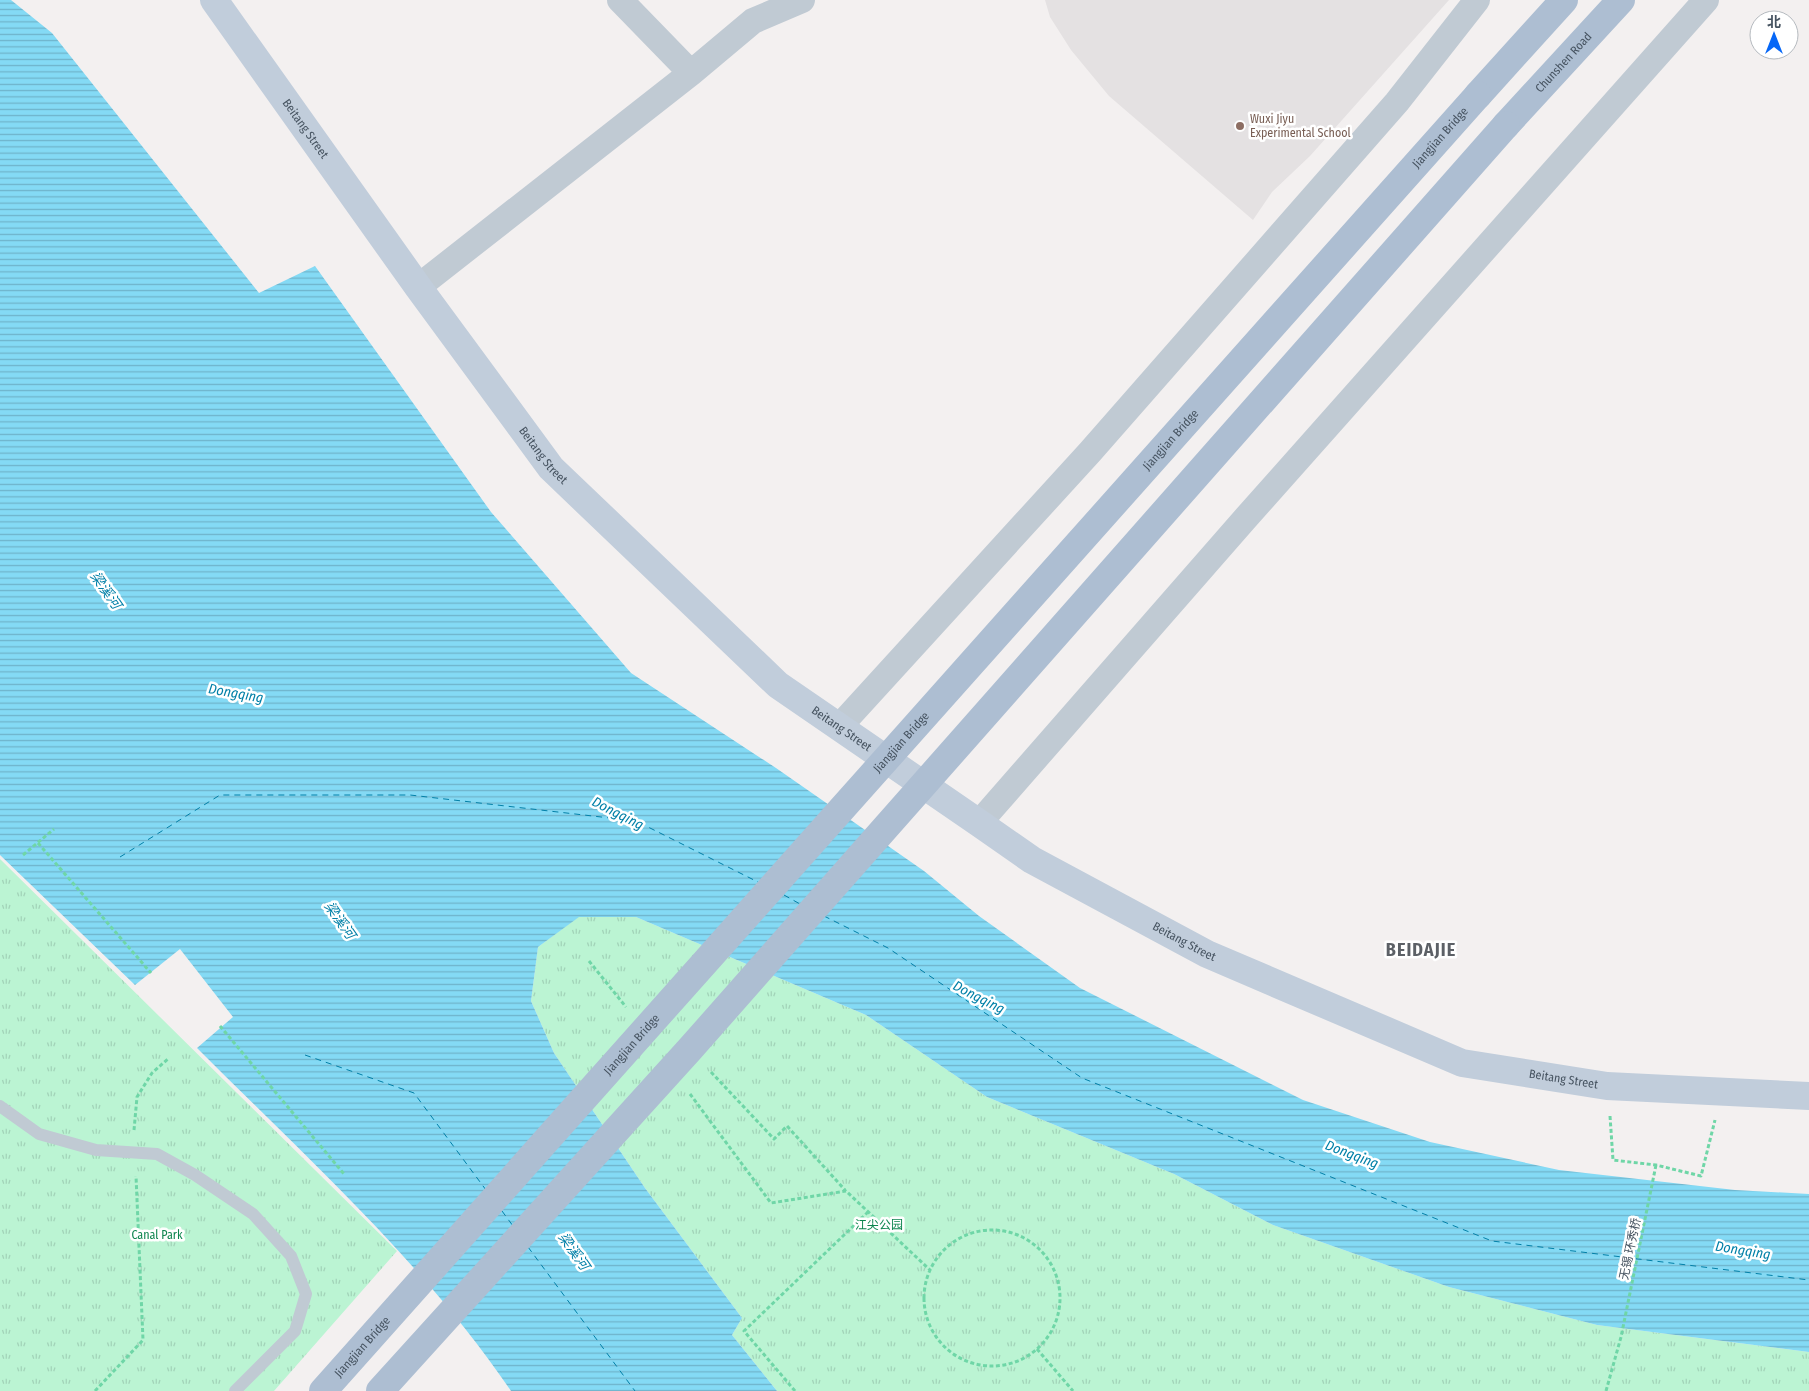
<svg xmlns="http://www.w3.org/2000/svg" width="1809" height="1391" font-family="'Fira Sans Condensed','Noto Sans SC',sans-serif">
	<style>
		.education { fill: #e4e1e2 }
		.park { fill: url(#park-tufts) }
		.water { fill: url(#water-rules) }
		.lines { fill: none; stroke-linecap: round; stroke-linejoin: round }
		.ferry { stroke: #0280a8; stroke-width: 1; stroke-dasharray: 6 5; stroke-linecap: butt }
		.path { stroke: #6fd6a7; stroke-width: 3; stroke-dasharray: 4 2.5; stroke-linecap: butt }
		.service { stroke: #c0cad3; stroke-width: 12 }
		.minor { stroke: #c0cad3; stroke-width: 26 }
		.secondary { stroke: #c1cddb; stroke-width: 28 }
		.primary { stroke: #adbed2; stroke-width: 28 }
		.primary-bridge { stroke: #adbed2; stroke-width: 28 }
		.education-dot { fill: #8d6e63; stroke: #fff; stroke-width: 2 }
		.labels { text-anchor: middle; stroke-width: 5; stroke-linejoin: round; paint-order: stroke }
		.street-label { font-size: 12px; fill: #465360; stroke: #fff }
		.education-label { font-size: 12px; fill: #785e54; stroke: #fff; text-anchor: start }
		.park-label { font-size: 12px; fill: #0d854e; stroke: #fff }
		.water-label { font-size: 14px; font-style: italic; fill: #0280a8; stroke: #fff }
		.district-label { font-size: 18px; font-weight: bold; letter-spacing: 1px; fill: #5c6066; stroke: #fff }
	</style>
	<defs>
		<pattern id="park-tufts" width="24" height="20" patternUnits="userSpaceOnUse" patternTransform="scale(1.25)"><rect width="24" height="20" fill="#bbf4d3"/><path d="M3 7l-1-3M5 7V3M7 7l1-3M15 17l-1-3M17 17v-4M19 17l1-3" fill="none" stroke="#a2d3b8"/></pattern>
		<pattern id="water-rules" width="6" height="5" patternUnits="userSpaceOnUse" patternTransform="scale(1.25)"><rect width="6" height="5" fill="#84daf5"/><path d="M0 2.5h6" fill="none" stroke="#6eb3ca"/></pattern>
	</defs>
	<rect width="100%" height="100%" fill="#f3f0f0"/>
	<path class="education" d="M1045,0H1449L1310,156L1272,192L1253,220L1109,96L1071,50L1050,17Z"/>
	<path class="park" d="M0,859L397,1251L274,1391H0Z
		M578,917H636L866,1015L987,1097L1174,1174L1273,1225L1449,1287L1597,1325L1809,1352V1391H777L732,1335L742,1318L645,1188L554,1053L531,1001L538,947Z"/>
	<path class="water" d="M0,0H11L52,33L259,293L315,266L491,512L631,673L776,768L924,871L979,916L1080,988L1303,1100L1430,1142L1559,1170L1735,1190L1809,1194V1352L1597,1325L1449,1287L1273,1225L1174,1174L987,1097L866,1015L636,917H579L538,947L531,1001L554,1053L645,1188L742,1318L732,1335L777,1391H511C424,1263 306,1157 197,1048L233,1017L180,949L135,985L0,855Z"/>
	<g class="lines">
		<path class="ferry" d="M120,857L220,795H410L636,821L758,882
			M784,895L800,904
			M824,916L888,948L1082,1078L1492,1241L1809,1280
			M305,1055L414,1093L486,1190
			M502,1211L513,1226
			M528,1247L635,1391"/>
		<path class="path" d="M38,843L151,973
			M23,855L54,829
			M589,961L626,1007
			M220,1026L344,1174
			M711,1072L774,1139L787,1126L845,1190
			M690,1094L771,1203L846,1191L930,1270
			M1610,1116L1613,1160L1656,1165L1701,1176L1715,1120
			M134,1130L137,1097L152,1073L169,1058
			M924 1298a68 68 0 1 1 136 0a68 68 0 1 1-136 0Z
			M1037,1349L1073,1391
			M95,1391L143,1340L136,1176
			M795,1391L744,1331L868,1212
			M1606,1391L1621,1337L1656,1165"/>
		<path class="service" d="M0,1106L39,1134L96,1150L157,1154L195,1175L253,1214L291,1256L306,1294L295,1331L235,1391"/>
		<path class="minor" d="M620,0L691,73
			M418,287L691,73L753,21L802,0
			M839,727L1090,452L1397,102L1477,0
			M979,823L1244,520L1706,0"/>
		<path class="secondary" id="s1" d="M214,0L418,287L551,468L778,685L979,823L1032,860L1207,954L1462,1063L1607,1086L1809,1096"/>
		<g class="primary">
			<path d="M1478,95L1564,0"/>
			<path id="s2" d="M1506,125L1621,0"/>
		</g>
		<g class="primary-bridge">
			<path id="s3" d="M323,1391L1478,95"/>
			<path d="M380,1391L690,1049L1506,125"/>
		</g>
	</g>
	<circle class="education-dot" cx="1240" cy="126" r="5"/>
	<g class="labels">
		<g class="street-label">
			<text dy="4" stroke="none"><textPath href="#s2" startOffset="85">Chunshen Road</textPath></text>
			<text dy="4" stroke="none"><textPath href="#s1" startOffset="158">Beitang Street</textPath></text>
			<text dy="4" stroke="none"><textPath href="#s3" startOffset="1679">Jiangjian Bridge</textPath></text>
			<text dy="4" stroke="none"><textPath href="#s3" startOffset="1274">Jiangjian Bridge</textPath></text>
			<text dy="4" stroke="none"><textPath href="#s1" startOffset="562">Beitang Street</textPath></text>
			<text dy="4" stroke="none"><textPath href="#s1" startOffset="968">Beitang Street</textPath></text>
			<text dy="4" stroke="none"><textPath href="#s3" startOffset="869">Jiangjian Bridge</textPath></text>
			<text dy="4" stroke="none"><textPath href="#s1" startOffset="1372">Beitang Street</textPath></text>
			<text dy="4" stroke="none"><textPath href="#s3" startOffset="464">Jiangjian Bridge</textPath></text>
			<text dy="4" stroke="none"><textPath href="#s1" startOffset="1778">Beitang Street</textPath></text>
			<text transform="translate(1630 1249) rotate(-78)" y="4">无锡 环秀桥</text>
			<text dy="4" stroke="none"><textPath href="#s3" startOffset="59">Jiangjian Bridge</textPath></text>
		</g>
		<g class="education-label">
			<text x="1250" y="123">Wuxi Jiyu<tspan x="1250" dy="14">Experimental School</tspan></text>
		</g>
		<g class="park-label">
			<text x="879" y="1229">江尖公园</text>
			<text x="157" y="1239">Canal Park</text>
		</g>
		<g class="water-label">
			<text transform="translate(106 590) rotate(55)" y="5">梁溪河</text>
			<text transform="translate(236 693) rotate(10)" y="5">Dongqing</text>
			<text transform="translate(618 813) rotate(27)" y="5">Dongqing</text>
			<text transform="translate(340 920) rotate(55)" y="5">梁溪河</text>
			<text transform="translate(979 997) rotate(27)" y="5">Dongqing</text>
			<text transform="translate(1352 1154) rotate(21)" y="5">Dongqing</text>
			<text transform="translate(1743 1250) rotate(9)" y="5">Dongqing</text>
			<text transform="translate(574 1251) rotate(55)" y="5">梁溪河</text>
		</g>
		<g class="district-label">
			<text x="1421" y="956">BEIDAJIE</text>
		</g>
	</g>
	<g transform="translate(1774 35)"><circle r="24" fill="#ffffff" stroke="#b5babf"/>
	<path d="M0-4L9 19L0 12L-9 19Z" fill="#0667f7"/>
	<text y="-8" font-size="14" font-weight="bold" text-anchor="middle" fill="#465360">北</text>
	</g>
</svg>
